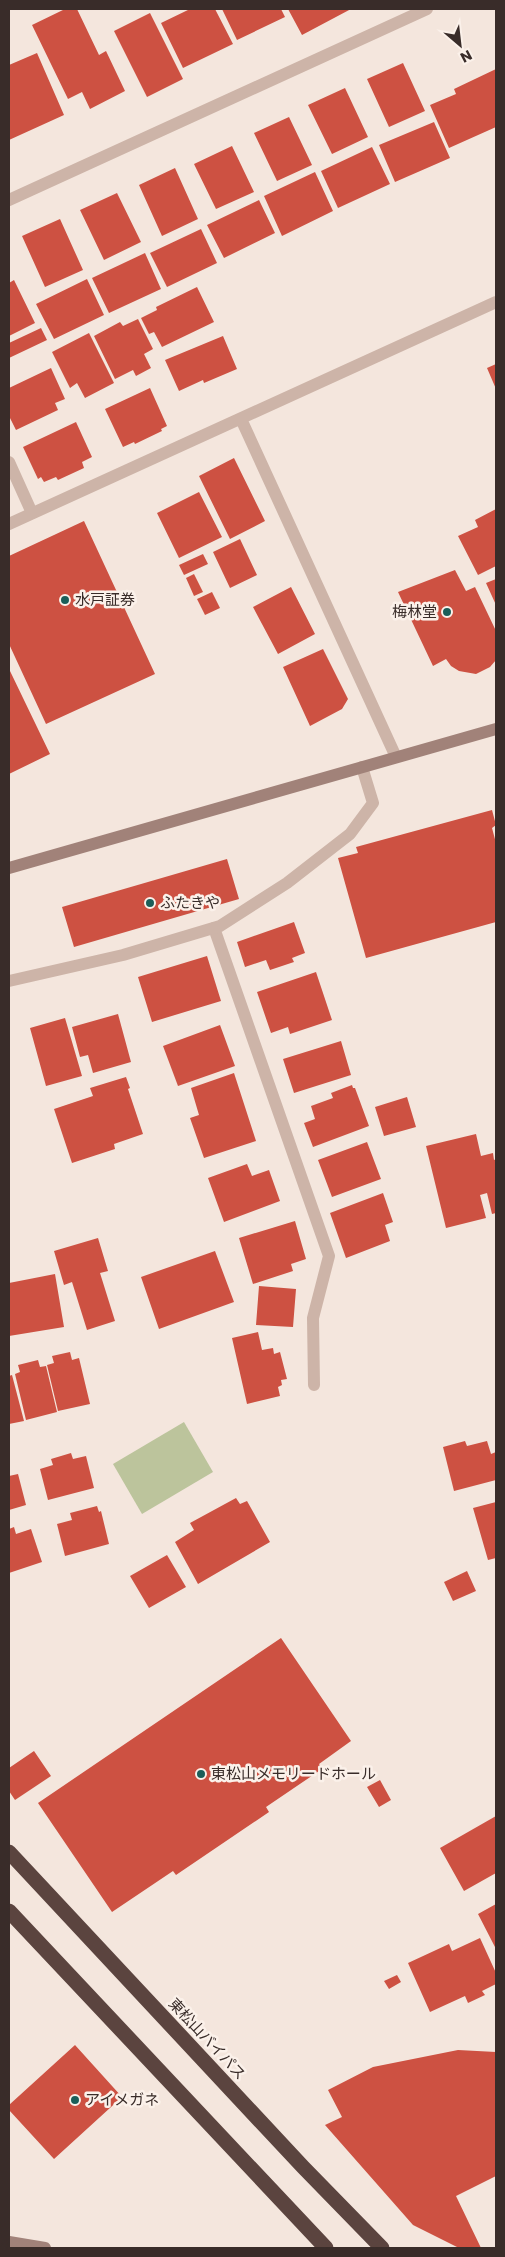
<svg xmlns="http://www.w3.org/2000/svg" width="505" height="2257" font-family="Poppins,'Noto Sans JP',sans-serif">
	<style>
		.green { fill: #bcc49c }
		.building { fill: #cd5142 }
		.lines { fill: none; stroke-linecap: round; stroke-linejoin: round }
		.lane { stroke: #cdb4a8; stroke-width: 12 }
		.street { stroke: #cdb4a8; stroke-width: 12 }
		.secondary { stroke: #a18279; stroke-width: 12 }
		.highway { stroke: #5b443f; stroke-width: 15 }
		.poi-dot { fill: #1b5e59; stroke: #fbf1ea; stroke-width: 2 }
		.labels { text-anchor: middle; stroke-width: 5; stroke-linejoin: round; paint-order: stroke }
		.poi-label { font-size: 15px; fill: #392c29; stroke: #fbf1ea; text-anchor: start }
		.street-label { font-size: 15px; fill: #392c29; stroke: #fbf1ea }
	</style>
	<rect width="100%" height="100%" fill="#f4e6dd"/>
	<path class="green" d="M184,1422L213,1472L142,1514L113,1464Z"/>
	<path class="building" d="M65,9H77L99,55L106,51L125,91L90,109L82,92L68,99L32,25Z
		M190,9H215L233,44L183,68L161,23Z
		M222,9H281L285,17L237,40Z
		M288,9H351L302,35Z
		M150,13L183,79L147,97L114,31Z
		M37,53L64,115L9,140V65Z
		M403,63L425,111L389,127L367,79Z
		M496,69V127L449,148L430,105L456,94L454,89Z
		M345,88L368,137L332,154L308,105Z
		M289,117L312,165L277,181L254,133Z
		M434,122L450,158L395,182L379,145Z
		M232,146L254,192L216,209L194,164Z
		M372,147L390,184L338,208L321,171Z
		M175,168L198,219L162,236L139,185Z
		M315,172L333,211L282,236L264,196Z
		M117,193L141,242L104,260L80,210Z
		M259,200L275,233L224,258L207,225Z
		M60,219L83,270L45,287L22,236Z
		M201,229L217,263L167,287L150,253Z
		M145,253L161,289L109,313L92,278Z
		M87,279L104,315L54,339L36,304Z
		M14,280L35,323L9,336V283Z
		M197,287L214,322L162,347L154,332L149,334L141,318L157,310L156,307Z
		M138,319L153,349L144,354L151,368L136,376L133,370L115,379L94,336L120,322L123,326Z
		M41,328L47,340L9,358V343Z
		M89,333L114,383L85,398L77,383L70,388L52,352Z
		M223,336L237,369L204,383L203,380L179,391L165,360Z
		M496,364V389L487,368Z
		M51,368L65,399L55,403L58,410L16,430L9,416V388Z
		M150,388L167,426L161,429L162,431L135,444L134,442L123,447L105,409Z
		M76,422L92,457L82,462L84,468L58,480L56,477L44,482L41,477L38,479L23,447Z
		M234,458L265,521L230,539L199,476Z
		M199,492L222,537L179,558L157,513Z
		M496,509V566L478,575L458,536L478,527L475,520Z
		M84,521L155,674L46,724L9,644V556Z
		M240,539L257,575L230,588L213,552Z
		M203,554L208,564L184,575L179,565Z
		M455,570L466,591L475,587L496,631V660L490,667L476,674L459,671L451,666L446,659L433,666L398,592Z
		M194,574L203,592L194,596L186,578Z
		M496,579V605L486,583Z
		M291,587L315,634L278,654L253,607Z
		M212,592L220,608L205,615L197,599Z
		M323,649L348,699L342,709L310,726L283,667Z
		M9,671H10L50,754L9,774Z
		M492,810L496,825L492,828L496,843V922L366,958L338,858L358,853L356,847Z
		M227,859L239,899L74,947L62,907Z
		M294,922L305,953L292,958L294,962L270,970L266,960L245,967L237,942Z
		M207,956L221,1001L152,1022L138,977Z
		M316,972L332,1020L290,1034L288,1027L271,1033L257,992Z
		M118,1014L131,1062L93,1073L88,1055L80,1057L72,1027Z
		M65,1018L82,1076L46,1086L30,1028Z
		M220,1025L235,1066L178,1086L163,1046Z
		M341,1041L351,1075L294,1093L283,1059Z
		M234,1073L256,1141L204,1158L190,1118L199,1115L191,1088Z
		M126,1077L130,1088L128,1089L143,1134L114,1144L115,1149L72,1163L54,1109L93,1096L90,1088Z
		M352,1085L353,1088H355L369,1126L313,1147L304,1123L315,1119L311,1106L333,1098L331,1093Z
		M407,1097L416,1127L384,1136L375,1107Z
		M476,1134L481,1156L493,1153L494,1160L496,1159V1213L492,1214L487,1193L480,1195L486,1218L446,1228L426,1146Z
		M367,1142L381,1179L332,1197L318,1160Z
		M247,1164L252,1176L269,1170L280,1201L224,1222L208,1178Z
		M383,1193L393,1222L385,1225L390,1241L346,1258L330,1213Z
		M295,1221L306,1259L291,1264L293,1271L253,1284L239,1238Z
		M98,1238L108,1271L100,1273L115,1321L87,1330L72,1282L64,1285L54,1251Z
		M215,1251L234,1302L159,1329L141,1277Z
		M55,1274L64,1327L9,1336V1283Z
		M259,1286L296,1289L293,1327L256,1325Z
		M258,1332L262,1350L273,1348L274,1354L280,1352L287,1379L281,1380L282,1385L278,1387L280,1396L247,1404L232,1338Z
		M70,1352L72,1360L79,1358L90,1404L58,1411L47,1365L54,1363L52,1356Z
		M38,1360L40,1367L46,1366L57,1412L26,1420L15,1374L20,1372L18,1365Z
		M12,1375L24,1421L9,1424V1376Z
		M465,1441L467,1446L487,1441L491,1454L496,1452V1480L454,1491L443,1447Z
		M71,1453L73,1459L86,1456L94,1488L48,1500L40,1469L53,1465L51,1459Z
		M18,1474L26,1505L9,1510V1476Z
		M236,1498L240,1504L247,1501L270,1542L198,1584L175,1542L194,1530L190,1523Z
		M496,1502V1558L488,1560L473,1508Z
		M97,1506L99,1512L101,1511L109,1544L65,1556L57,1524L72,1520L70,1513Z
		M14,1527L16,1534L31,1529L42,1562L9,1573V1529Z
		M167,1555L186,1587L149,1608L130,1576Z
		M467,1571L476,1591L453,1601L444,1582Z
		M281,1638L351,1741L319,1764L322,1769L266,1807L269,1812L176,1875L173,1871L112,1912L38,1803Z
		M34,1751L51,1776L15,1800L9,1791V1768Z
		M380,1780L391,1800L379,1807L367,1787Z
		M496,1816V1873L464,1891L440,1848Z
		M496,1904V1949L478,1914Z
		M480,1938L496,1973V1984L482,1991L485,1995L468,2003L465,1996L430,2012L408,1963L449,1944L452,1951Z
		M397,1975L401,1982L389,1989L384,1981Z
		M75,2045L122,2097L54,2159L9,2110V2105Z
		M458,2050L496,2052V2176L456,2196L481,2248H459L413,2225L325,2125L342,2117L328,2090L373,2067Z"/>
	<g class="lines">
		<path class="lane" d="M214,928L329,1256L313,1318L314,1385"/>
		<path class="street" d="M9,200L427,9
			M241,419L396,757
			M9,462L32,513
			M9,524L496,302
			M9,981L123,955L220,926L287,883L350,834L373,803L362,767"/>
		<path class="secondary" d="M9,868L496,729
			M9,2242L45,2248"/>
		<path class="highway" d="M9,1852L303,2167L382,2248
			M9,1911L326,2248"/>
	</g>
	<g class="poi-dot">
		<circle cx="65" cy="600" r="5"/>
		<circle cx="447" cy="612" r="5"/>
		<circle cx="150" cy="903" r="5"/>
		<circle cx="201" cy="1774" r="5"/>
		<circle cx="75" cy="2100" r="5"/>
	</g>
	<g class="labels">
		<g class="poi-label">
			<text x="75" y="605">水戸証券</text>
			<text x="437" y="617" text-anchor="end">梅林堂</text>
			<text x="160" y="908">ふたきや</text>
			<text x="211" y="1779">東松山メモリードホール</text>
			<text x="85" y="2105">アイメガネ</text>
		</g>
		<g class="street-label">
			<text transform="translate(207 2039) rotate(47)" y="5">東松山バイパス</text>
		</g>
	</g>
	<rect width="505" height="2257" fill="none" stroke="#392c29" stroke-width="20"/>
	<g transform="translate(460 45) rotate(152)" stroke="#fbf1ea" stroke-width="4" paint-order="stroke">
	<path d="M0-4L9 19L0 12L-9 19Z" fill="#392c29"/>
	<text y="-8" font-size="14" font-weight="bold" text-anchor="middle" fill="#392c29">N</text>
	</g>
</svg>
